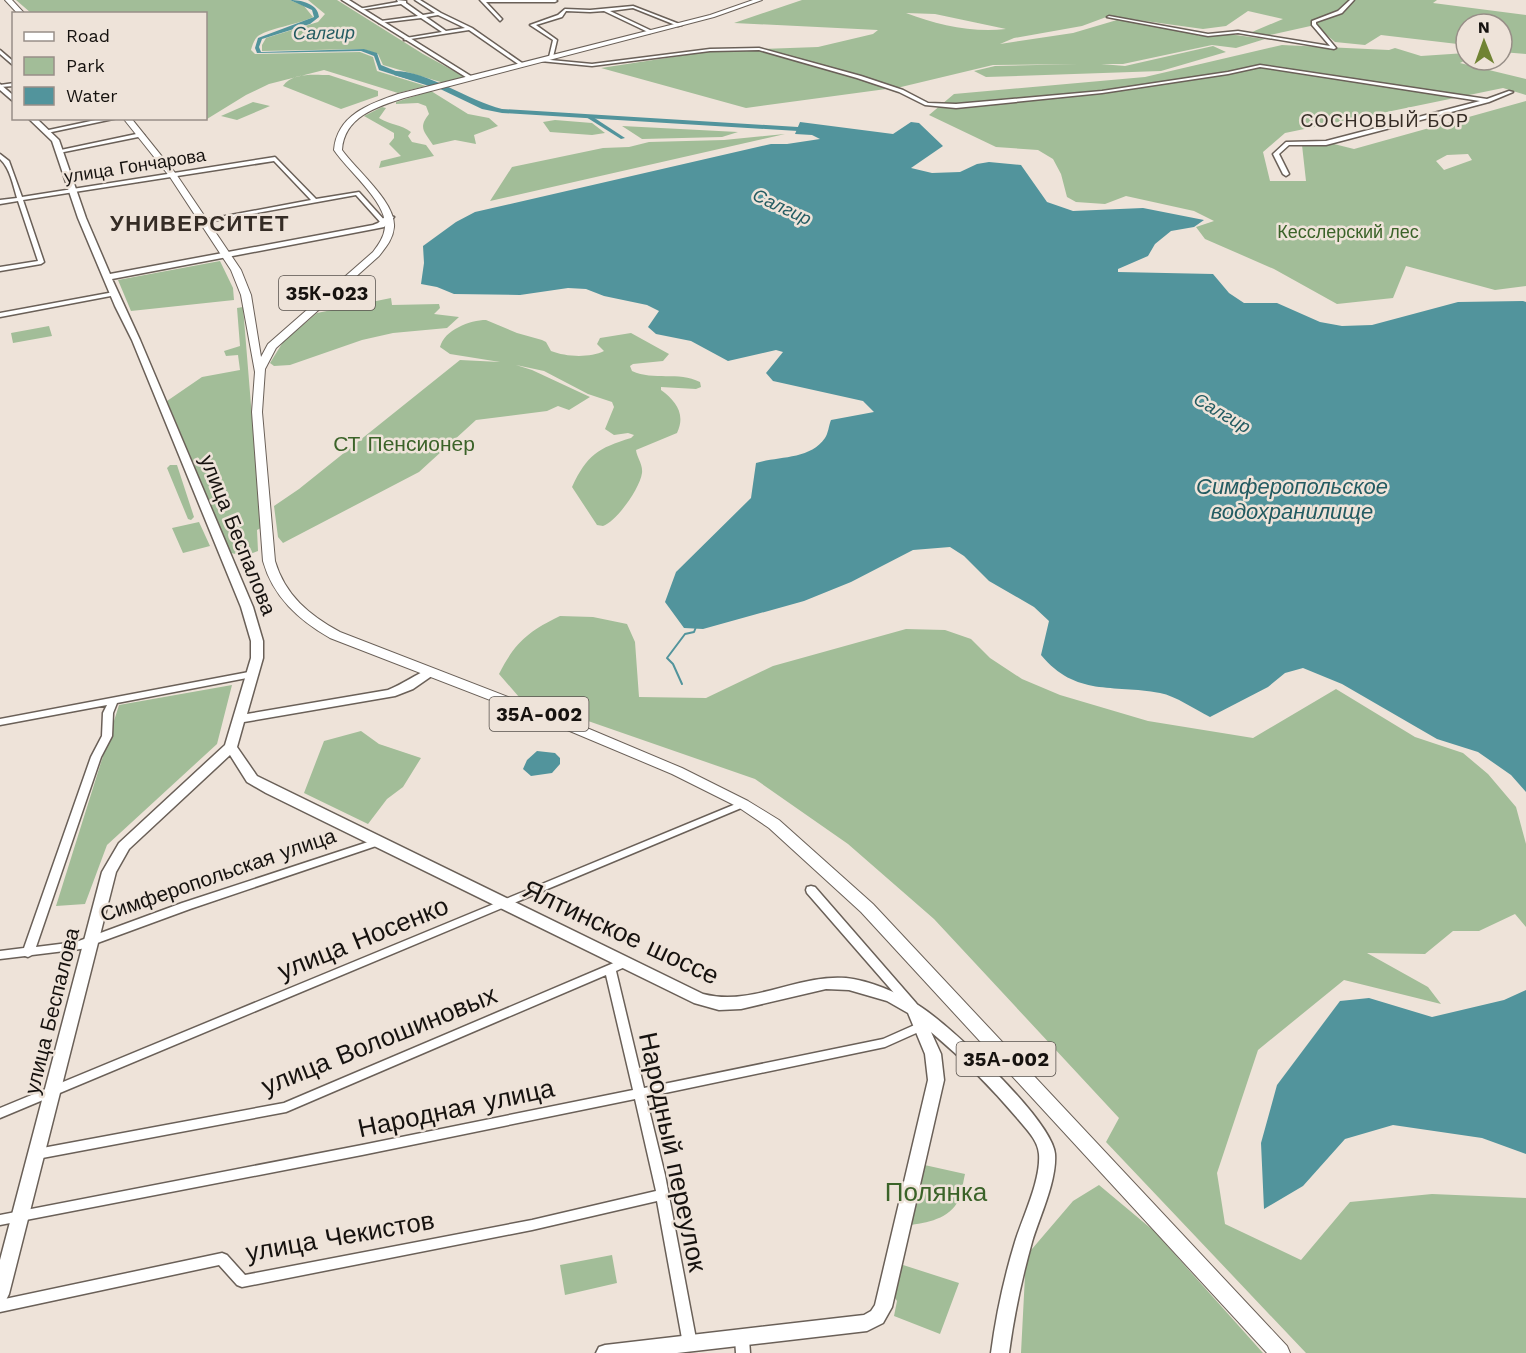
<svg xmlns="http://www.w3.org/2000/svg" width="1526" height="1353" font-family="'Work Sans',sans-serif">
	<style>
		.green { fill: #a2bd98; fill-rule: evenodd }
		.water { fill: #52949c }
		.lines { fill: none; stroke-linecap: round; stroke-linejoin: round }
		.stream { stroke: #52949c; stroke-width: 2 }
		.canal { fill: #52949c; fill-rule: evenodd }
		.river { fill: #52949c; fill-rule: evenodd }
		.street-casing { stroke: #6a6058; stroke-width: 3 }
		.secondary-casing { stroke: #6a6058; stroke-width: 3 }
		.primary-casing { stroke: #6a6058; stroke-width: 2 }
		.street { fill: #fff; fill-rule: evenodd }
		.secondary { fill: #fff; fill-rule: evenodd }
		.primary { fill: #fff; fill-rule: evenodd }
		.labels { text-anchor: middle; stroke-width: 5; stroke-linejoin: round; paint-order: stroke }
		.far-water-label { font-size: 18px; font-style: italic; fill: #235b61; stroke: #eee3d9 }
		.far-neighbourhood-label { font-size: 18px; letter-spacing: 1.5px; fill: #352c25; stroke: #eee3d9 }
		.far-street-label { font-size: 18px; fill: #16120f; stroke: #eee3d9 }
		.far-park-label { font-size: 18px; fill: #3b6329; stroke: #eee3d9 }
		.shield { fill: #eee3d9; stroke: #57514c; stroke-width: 1.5 }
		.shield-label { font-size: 20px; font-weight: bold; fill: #16120f }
		.park-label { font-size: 21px; fill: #3b6329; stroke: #eee3d9 }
		.street-label { font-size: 21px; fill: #16120f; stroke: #eee3d9 }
		.far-district-label { font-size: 22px; font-weight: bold; letter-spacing: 1.5px; fill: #352c25; stroke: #eee3d9 }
		.water-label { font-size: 22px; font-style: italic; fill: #235b61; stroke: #eee3d9 }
		.near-street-label { font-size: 26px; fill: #16120f; stroke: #eee3d9 }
		.near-park-label { font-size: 26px; fill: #3b6329; stroke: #eee3d9 }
	</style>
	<rect width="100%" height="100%" fill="#eee3d9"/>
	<path class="green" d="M16,0H290L304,6L313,17C300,24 265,29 257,37C254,40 252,46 251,50L255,54L360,52L373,57L377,71L426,86L398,93L324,70L269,84L246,95L207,119H201L206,118V14L31,13Z
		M308,0H337L423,54L463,76V78L444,83L383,65L378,54L363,49L262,51V45L266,38L318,22L325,14Z
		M802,0H1437L1433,3L1526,15V54L1502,52V24H1466V45L1381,35L1365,45L1335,42L1315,25L1265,36L1252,32L1283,19L1248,11L1226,26L1203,29L1109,16L1082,26L1014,38L1000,44L1073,33L1117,20L1189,30L1199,36L1221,33L1265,39L1236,48L1212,45L1123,64H1101L1125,66L1213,46L1226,52L1161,71L986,77L974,71L995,66L1079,64L993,65L901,87L746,108L601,68L712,51L818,47L873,34L878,30L734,23ZM906,13L935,14L1006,29C973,33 937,25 906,13Z
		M1282,45L1389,50L1395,48L1421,56L1466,53V60L1460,63L1526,79V95L1503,88L1285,133L1263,152L1270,181H1306L1302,145L1330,143L1354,149L1526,101V286L1495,290L1406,266L1393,298L1337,304L1274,269L1205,239L1196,227L1214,221L1194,211L1126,196L1105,204L1076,202L1067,197L1061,174L1053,159L1038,150L996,147L929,115L954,94L1145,77ZM1468,154L1472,160L1444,170L1436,161L1447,155Z
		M329,75L378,91V96L341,109L283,86C292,72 315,75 329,75Z
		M431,91L468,114L489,118L498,126L474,135L476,144L455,140L433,145C424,131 418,128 429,114L426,106L418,103L396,104V102Z
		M253,102L270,106L237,120L221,116Z
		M382,107L386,108L379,118C390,125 401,124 411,132L408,136L412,142L426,145L434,156L379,168L381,161L401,156L389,144L394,138V133L364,116Z
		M555,120L592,123L605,133L592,135L550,132L543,122Z
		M622,126L738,132L722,137L642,139Z
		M785,134L490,201L512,167L603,148L629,147L649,142L724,140Z
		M220,261L233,288L234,300L131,311L118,280Z
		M391,298L392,305L439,304L440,308L434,314L459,317L447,328L393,333L362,340L290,365L274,366L270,363L283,342L317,313Z
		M243,307L261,528L257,530L258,551L245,556L231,553L167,401L202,377L240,370L238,355L226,356L224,351L240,346L237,308Z
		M486,320L517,333L542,340L546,342L551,351C566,357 590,358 604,351L597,344L600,338L631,333L669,354L663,361L633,364L630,366L632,371C654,381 678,371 700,382L701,387L696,389L661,387V390C676,401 686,414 677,433L636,450C637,458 643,464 642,473C640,488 617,521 603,526L597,525L572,487C587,455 598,448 631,438L634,435L628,433L614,435L605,429L614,407L612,402L588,394L544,371L516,365L532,370L590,397L569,410L558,406L547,411L476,420L419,472L283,543L278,537L274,506L299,489L460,360L500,362L450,354L440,347C444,330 470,320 486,320Z
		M49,326L52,336L13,343L11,333Z
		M170,465H177L194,517L191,520L188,519L167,468Z
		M199,522L210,546L183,553L172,528Z
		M560,616L593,617L627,624L635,642L639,697L706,698L773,666L906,629L945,630L971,639L990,658L1022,679L1060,695L1148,721L1253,738L1336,689L1415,737L1463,753L1488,774L1516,807L1526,844V927L1515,914L1479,931H1453L1425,954L1367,953L1428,987L1441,1004L1344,980L1258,1050L1217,1173L1225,1224L1301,1260L1350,1202L1432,1194L1526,1198V1353H1306L1106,1142L1119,1118L934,919L848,844L755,779L519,697L499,674C515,642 529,631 560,616Z
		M232,685L217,744L107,845L85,904L56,906L119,705Z
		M361,731L379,744L421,758L403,787L387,799L368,824L304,793L324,741Z
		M920,1164L965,1174C963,1182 962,1195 957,1203C946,1221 923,1223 904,1226Z
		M1099,1185L1154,1231L1263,1353H1021L1026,1256L1073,1201Z
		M612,1255L617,1283L565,1295L560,1265Z
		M900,1264L959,1283L940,1334L894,1316L897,1301L892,1293Z"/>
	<path class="water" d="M290,0C302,0 318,4 319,17L310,24L262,39L259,47L261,52L364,49L377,53L381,65L420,81L440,84L429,86L379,70L374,56L361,51L257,53L255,48L258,38L314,17L312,10Z
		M800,122L893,134L911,122L919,123L943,146L911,168L932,173L960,172L977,164L989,162L1021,165L1047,202L1073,211L1143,208L1204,220L1194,227L1171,231L1155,244L1148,256L1118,269V272L1213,274L1229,293L1244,303H1277L1320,322L1342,326L1372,325L1458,302L1523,301L1526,302V792L1511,775L1478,752L1437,739L1342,684L1303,668L1285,673L1268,687L1210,717C1194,709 1176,696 1160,693C1112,684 1076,697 1041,655L1049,621L1034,607L989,581L964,556L950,547L913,550L851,582L804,601L703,629L684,628L665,602L676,572L751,498L756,463C778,456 810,460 825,438C828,434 829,425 831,420L874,412L863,401L773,381L766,373L783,352L776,350L728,361L691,341L656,334L648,327L659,311L647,305L604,296L586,289L568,288L520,295L454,294L437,287L421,284L424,263L423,246L456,222L475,212L771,144H787L820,139L812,135L795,134Z
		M537,751L555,753L560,758V764L552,773L531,776L523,769L527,760Z
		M1526,990V1154L1482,1138L1393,1125L1345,1139L1303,1186L1264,1209L1261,1143L1277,1085L1340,1001L1369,998L1432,1017L1504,1000Z"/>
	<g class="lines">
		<path class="stream" d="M682,684L673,664L667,658L685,634L694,632L696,627"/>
		<path class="canal" d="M586,115H590L625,138L621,139L586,117Z"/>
		<path class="river" d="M394,71C428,71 469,101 502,109L814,128L818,130L814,132L502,113L482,109L436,87L394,75Z"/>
		<g class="street-casing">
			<path id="street" d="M397,0L406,1V3L423,15L435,13L415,0H420L441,13L472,28L525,65L521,66L469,30L404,40L406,38L442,32L421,18L379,23L381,21L418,16L401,4L360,10L358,9L398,2ZM438,15L465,28L446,31L426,17Z
				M480,0H556L557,1L555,2H486L502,19L500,21Z
				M1350,0H1354L1342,13L1316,22V24L1336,48L1334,49L1238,33L1208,36L1107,17L1109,16L1208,34L1238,31L1330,46L1312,25V21L1338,11Z
				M633,6L682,25L678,26L633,8L610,11L652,31L650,33L604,11L590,12L566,11L562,17L536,25L557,40L553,57L551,58L549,57L553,40L530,25L558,15L565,9L590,10Z
				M759,48L861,76L903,90L928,103L956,104L1102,91L1228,72L1260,65L1487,99L1509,91L1513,92L1489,102L1326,145H1289L1279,154L1289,174L1286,176L1283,174L1273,154L1286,142L1326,141L1480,101L1260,67L1228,74L1102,93L956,108L925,105L899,92L857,78L759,50L710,51L592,66L540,61L538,60L540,59L592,64L710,49Z
				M0,50L14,62V66L0,54Z
				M14,83V86L0,87V85Z
				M105,118H118L47,133L44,131Z
				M141,133L144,135L143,136L59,153L56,151Z
				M0,154L9,161L22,197L275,157L316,199L359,192L387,223L382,224L356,195L202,223L201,222L204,220L311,200L274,161L23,200L44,262L41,264L0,271V267L38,261L18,201L0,204V200L17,198C13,185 10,168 0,159Z
				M114,292L117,294L116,295L0,317V313Z
				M254,671L258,674L257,676L117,703L113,713L112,736L101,757L36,947L76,942L182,903L374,840H382L383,842L382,844L190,909L81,949L32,955L28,957L25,956L0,959V951L24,948L91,757L102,736L103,713L107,705L0,725V719Z
				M743,801L746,802L748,804L746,806L0,1118V1108Z
				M811,886L815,887L916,1003L918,1006L916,1009L912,1010L908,1009L807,893L806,890L807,887Z
				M623,959L627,960L628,963L627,966L616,971L644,1088L883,1039L919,1023L923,1024L925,1027L923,1030L885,1047L646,1097L665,1175L697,1344L695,1348L690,1350L685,1348L683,1344L657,1201L532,1230L242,1287L237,1285L219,1265L0,1312V1300L222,1253L227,1255L245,1275L532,1220L656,1191L635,1099L362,1155L0,1225V1215L362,1145L633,1090L606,975L286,1112L37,1159L33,1158L31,1154L33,1150L37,1149L284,1103Z
				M742,1333L747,1335L749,1339L750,1353H736L735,1339L737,1335Z"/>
		</g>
		<g class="secondary-casing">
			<path id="secondary" d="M342,0H349L474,78L469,79Z
				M0,84L14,96V102L0,90Z
				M28,118H36L59,140L86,218L110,274L373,225L378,223L387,215L394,217L384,227L374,229L112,279L140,340L253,607L263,641V658L247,714L388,690C403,684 416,674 430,669L436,673L413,689L395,696L244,722L237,747L257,776L703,994C752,1007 797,974 846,978C868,980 899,993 918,1005C949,1024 1052,1120 1055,1154C1057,1180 1040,1216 1032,1242C1022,1278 1014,1315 1009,1353H991C996,1315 1004,1278 1015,1242C1023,1216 1041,1180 1039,1154C1038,1140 1026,1129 1018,1119C991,1087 963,1059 931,1032L941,1054L944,1080L892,1307L883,1323L867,1331L677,1353H596L599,1347L605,1345L864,1315L871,1311L875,1305L928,1080L925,1054L908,1013L887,1001L849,990L826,989L741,1009L719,1010L694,1003L266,793L247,782L230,755L129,849L116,872L9,1294L6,1300L0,1302V1260L102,872L119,843L225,745L251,658V641L241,607L132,340L115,306L78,218L52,141Z"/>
		</g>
		<g class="primary-casing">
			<path id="primary" d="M5,0H12L25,14H18Z
				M753,0H762L714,17L404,98C376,107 344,117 342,150C356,170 396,202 394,227C393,239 386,247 379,256L276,348L265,369L262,412L275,561C285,595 309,615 340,632L575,723L682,768L748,801L779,820L873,904L1287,1346L1290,1353H1267L861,912L769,828L738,807L672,774L565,729L330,638C299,620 273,597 263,561L252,412L255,372L241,295L231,270L170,177L123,118H131L176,174L241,270L251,295L261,357L268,344L373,252C379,244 384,237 385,227C388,203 347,170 334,150C337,115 369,104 398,94L710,15Z"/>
		</g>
		<use href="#street" class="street"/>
		<use href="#secondary" class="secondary"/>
		<use href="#primary" class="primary"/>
	</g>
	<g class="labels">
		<g class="far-water-label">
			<text transform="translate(324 33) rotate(-1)" y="6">Салгир</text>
			<text transform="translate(782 207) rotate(25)" y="6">Салгир</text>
			<text transform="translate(1222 413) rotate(30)" y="6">Салгир</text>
		</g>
		<g class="far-neighbourhood-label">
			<text x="1385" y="127">СОСНОВЫЙ БОР</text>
		</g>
		<g class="far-street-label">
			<text transform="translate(135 166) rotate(-9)" y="6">улица Гончарова</text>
		</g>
		<g class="far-park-label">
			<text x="1348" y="238">Кесслерский лес</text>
		</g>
		<g class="shield">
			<rect x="279" y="276" width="96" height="34" rx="4.5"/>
			<rect x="489.5" y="697" width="99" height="34" rx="4.5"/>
			<rect x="956.5" y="1042" width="99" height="34" rx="4.5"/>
		</g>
		<g class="shield-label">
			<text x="327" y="300">35К-023</text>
			<text x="539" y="721">35А-002</text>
			<text x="1006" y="1066">35А-002</text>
		</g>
		<g class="park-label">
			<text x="404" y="451">СТ Пенсионер</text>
		</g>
		<g class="street-label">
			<text transform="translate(238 535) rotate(68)" y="7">улица Беспалова</text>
			<text transform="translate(218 875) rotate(-19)" y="7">Симферопольская улица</text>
			<text transform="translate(52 1011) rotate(-76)" y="7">улица Беспалова</text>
		</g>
		<g class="far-district-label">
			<text x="200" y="231">УНИВЕРСИТЕТ</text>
		</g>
		<g class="water-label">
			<text x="1292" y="494">Симферопольское<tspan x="1292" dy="25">водохранилище</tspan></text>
		</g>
		<g class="near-street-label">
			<text transform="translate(621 932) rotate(25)" y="9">Ялтинское шоссе</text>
			<text transform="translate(363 938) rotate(-22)" y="9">улица Носенко</text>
			<text transform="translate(379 1040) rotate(-22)" y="9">улица Волошиновых</text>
			<text transform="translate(456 1108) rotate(-12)" y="9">Народная улица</text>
			<text transform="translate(673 1152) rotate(78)" y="9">Народный переулок</text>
			<text transform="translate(340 1236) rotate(-10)" y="9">улица Чекистов</text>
		</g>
		<g class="near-park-label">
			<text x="936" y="1201">Полянка</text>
		</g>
	</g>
	<rect x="12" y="12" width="195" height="108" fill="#eee3d9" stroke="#988f88" stroke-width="1.5"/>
	<rect x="24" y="32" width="30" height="9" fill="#ffffff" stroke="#988f88" stroke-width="1.5"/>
	<text x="66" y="42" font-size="18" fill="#16120f">Road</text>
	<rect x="24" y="57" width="30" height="18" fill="#a2bd98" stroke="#988f88" stroke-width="1.5"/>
	<text x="66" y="72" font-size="18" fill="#16120f">Park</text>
	<rect x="24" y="87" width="30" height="18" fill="#52949c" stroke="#988f88" stroke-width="1.5"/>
	<text x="66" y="102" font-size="18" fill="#16120f">Water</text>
	<g transform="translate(1484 42) rotate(359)"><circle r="28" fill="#eee3d9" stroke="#988f88" stroke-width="1.5"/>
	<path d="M0-4.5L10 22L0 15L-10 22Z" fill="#708333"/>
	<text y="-9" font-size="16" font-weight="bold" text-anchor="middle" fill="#16120f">N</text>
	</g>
</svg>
